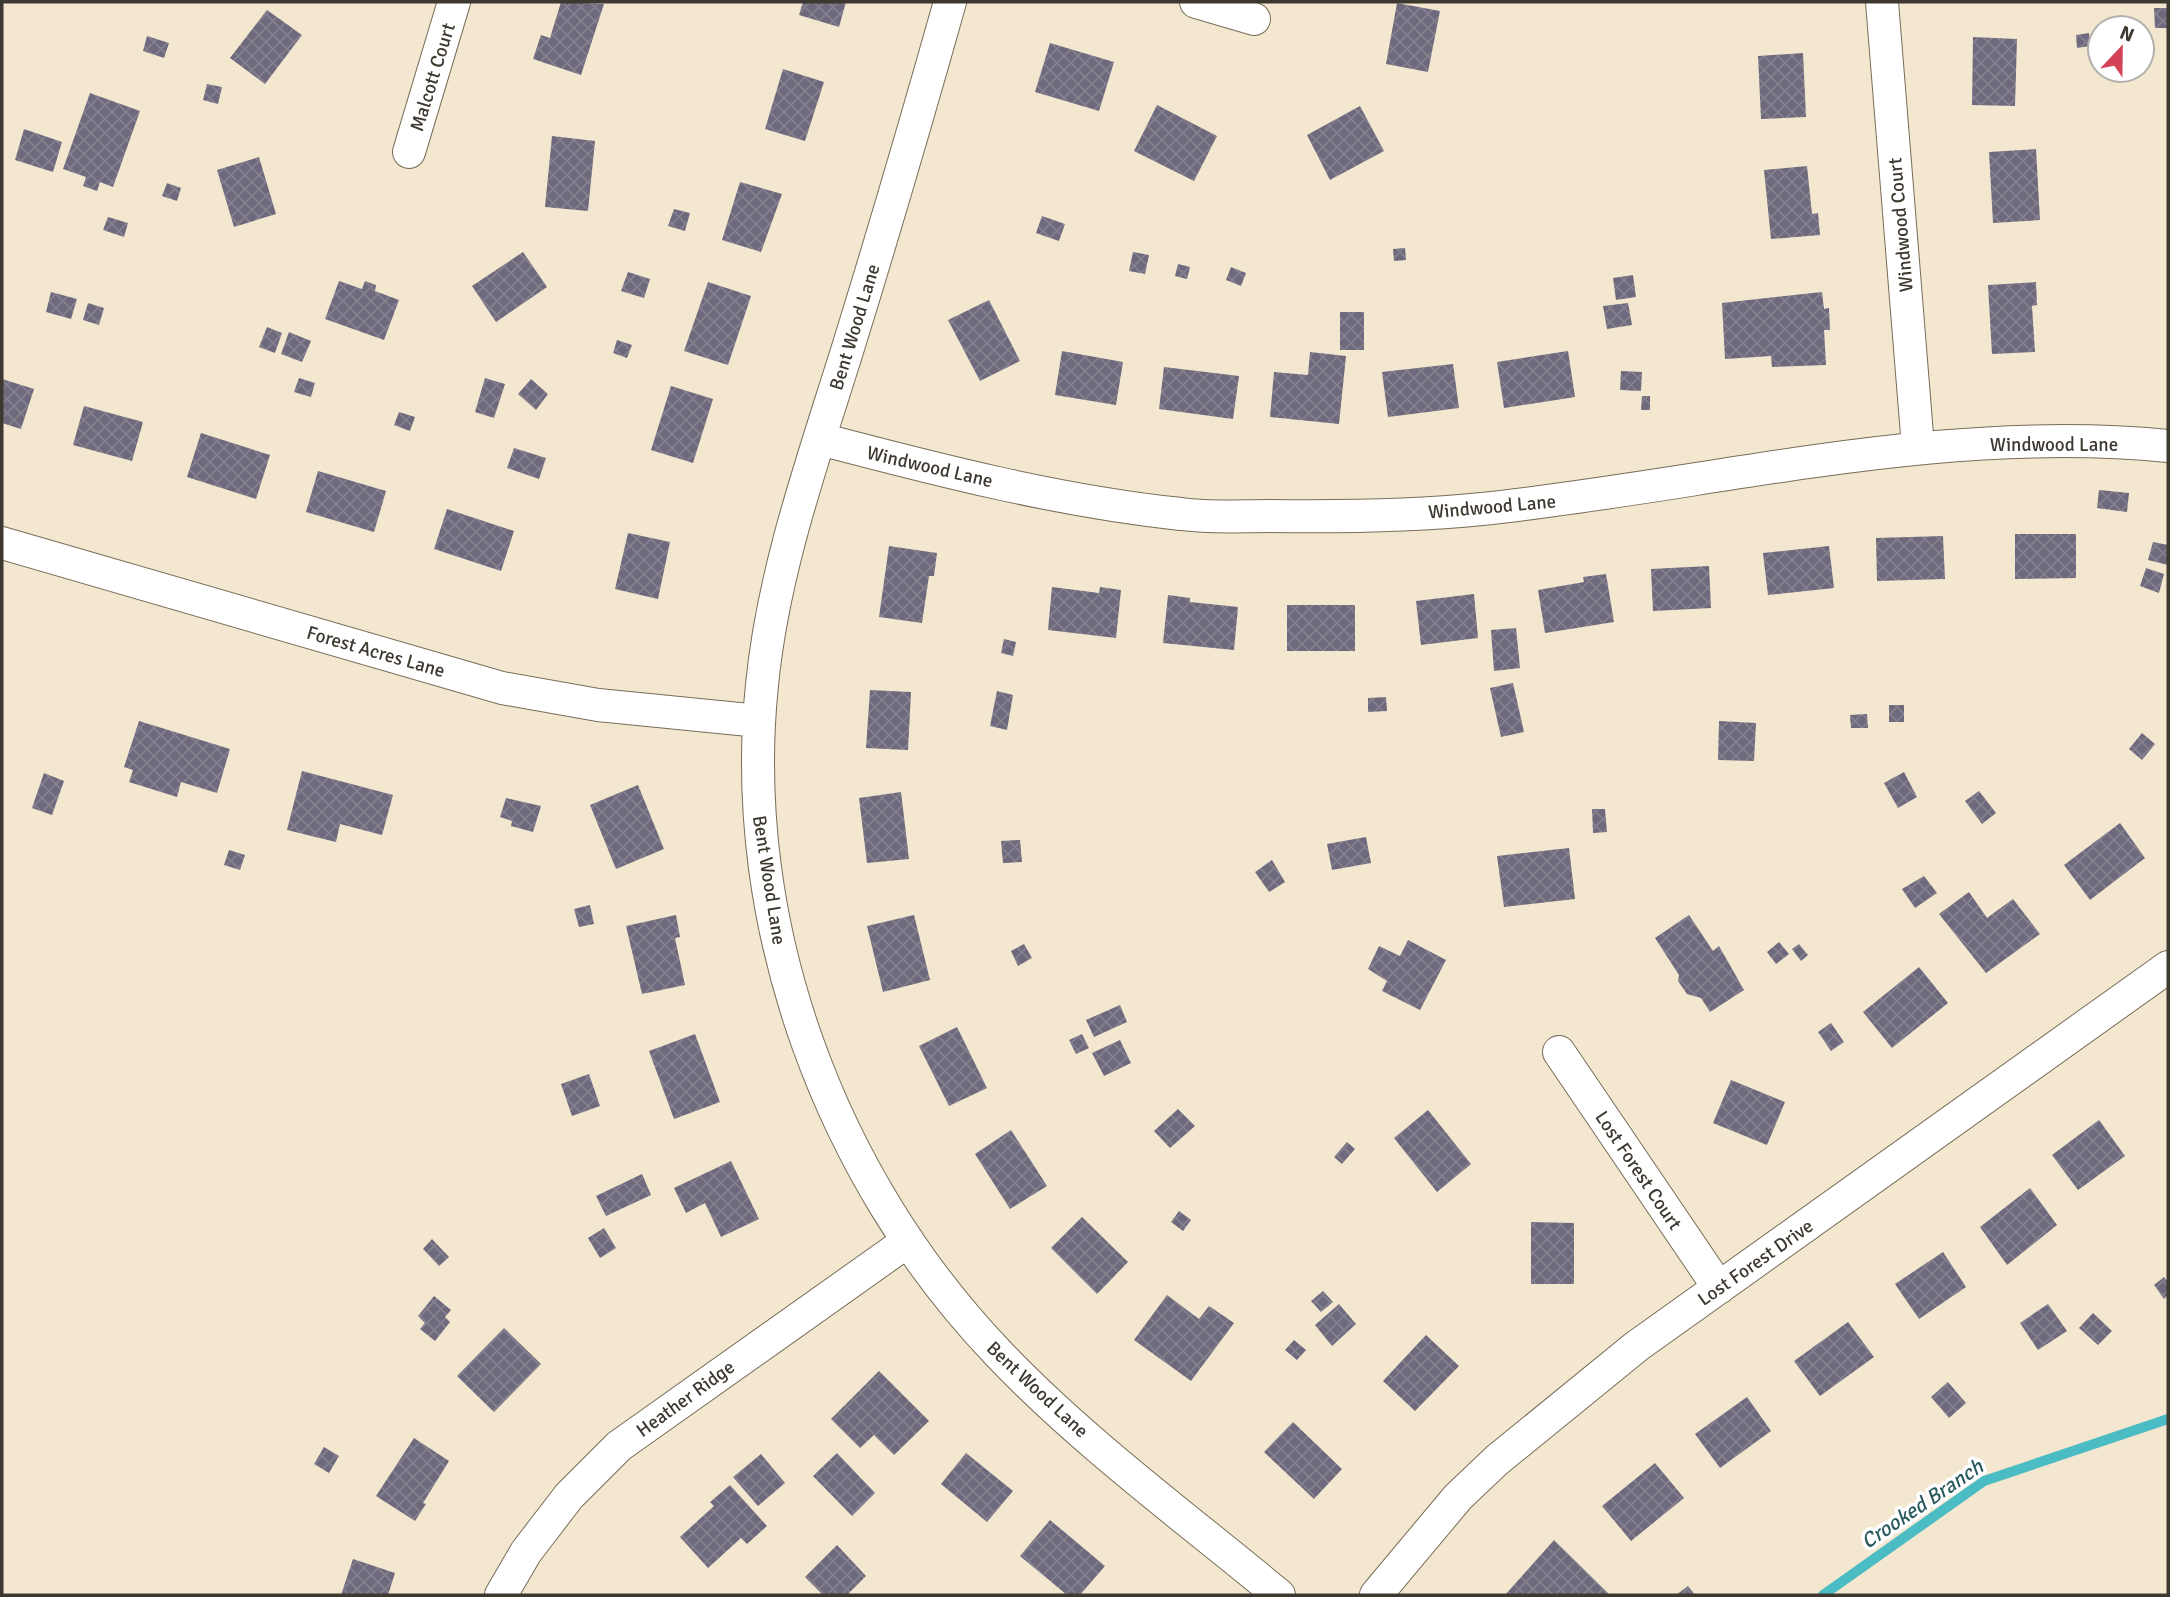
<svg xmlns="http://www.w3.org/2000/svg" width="2170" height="1597" font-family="Signika,sans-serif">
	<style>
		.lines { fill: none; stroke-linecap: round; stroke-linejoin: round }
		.stream { stroke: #4bbbc4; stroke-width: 10 }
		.building { fill: url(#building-cross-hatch) }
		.street-casing { stroke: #786d59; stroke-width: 34 }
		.street { stroke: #fff; stroke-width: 32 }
		.labels { text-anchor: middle; stroke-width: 7; stroke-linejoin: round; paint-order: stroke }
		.street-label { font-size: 19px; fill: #3e3930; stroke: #fff }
		.water-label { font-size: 21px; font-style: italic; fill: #2a5a5e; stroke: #fff }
	</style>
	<defs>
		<pattern id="building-cross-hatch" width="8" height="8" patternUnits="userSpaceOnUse" patternTransform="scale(1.75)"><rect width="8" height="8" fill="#6e697d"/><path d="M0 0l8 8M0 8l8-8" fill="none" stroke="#84808e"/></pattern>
	</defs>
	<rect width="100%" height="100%" fill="#f3e7d0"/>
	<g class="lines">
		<path class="stream" d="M1823,1595L1984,1481L2168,1419"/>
	</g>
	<path class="building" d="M561,2L604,4L581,75L533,59L541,35L550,38Z
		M803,2H846L839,27L799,15Z
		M1397,3L1440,11L1428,72L1386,64Z
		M2154,8H2168V28H2155Z
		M267,10L302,35L265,84L230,58Z
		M2089,33L2090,46L2077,48L2076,35Z
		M147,36L169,43L164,58L143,51Z
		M1973,37L2017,39L2015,106L1972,105Z
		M1050,43L1114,62L1099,111L1035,92Z
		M1803,53L1806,117L1761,119L1758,56Z
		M783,69L824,82L805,141L765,129Z
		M207,84L222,87L218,104L203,100Z
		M90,93L140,111L113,187L100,182L97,191L83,186L86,177L63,169Z
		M1157,105L1217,136L1194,181L1134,151Z
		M1360,106L1384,151L1330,180L1307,135Z
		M24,129L62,142L53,172L15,160Z
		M552,136L595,141L588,211L545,207Z
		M2036,149L2040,220L1993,223L1989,152Z
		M259,157L276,214L234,227L217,170Z
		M1807,166L1812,214L1818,213L1820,235L1771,239L1764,170Z
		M740,182L782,194L761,252L722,240Z
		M167,183L181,188L177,201L162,196Z
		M674,209L690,213L685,231L668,226Z
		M1042,216L1065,224L1059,241L1036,233Z
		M108,217L128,223L124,237L103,230Z
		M1405,248L1406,260L1394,261L1393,249Z
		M523,252L547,287L496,322L472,286Z
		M1133,252L1149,255L1145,274L1129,271Z
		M1178,264L1190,267L1187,279L1175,276Z
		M1231,267L1246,273L1241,286L1226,280Z
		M628,272L650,279L644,298L621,291Z
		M1633,275L1636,297L1616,300L1613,278Z
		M339,281L362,289L365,281L376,285L375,291L399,300L384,340L325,319Z
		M708,282L751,296L728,365L684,351Z
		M2036,282L2037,305L2032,306L2035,352L1992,354L1988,285Z
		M51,292L77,299L71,319L46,312Z
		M1822,292L1824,309L1829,308L1830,330H1824L1826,365L1772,367L1771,356L1725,359L1722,303Z
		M989,300L1020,361L980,381L948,320Z
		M88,303L104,308L99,325L83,320Z
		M1628,303L1632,325L1607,329L1603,306Z
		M1340,312H1364V350H1340Z
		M267,327L282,333L275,353L259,347Z
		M289,332L311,341L302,362L281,354Z
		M617,340L632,345L627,358L613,353Z
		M1062,351L1123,362L1116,405L1055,395Z
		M1568,351L1575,397L1504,408L1497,362Z
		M1310,352L1346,356L1339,424L1270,417L1274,372L1308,375Z
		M1453,364L1459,408L1388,417L1382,372Z
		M1164,367L1239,376L1233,419L1159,409Z
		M1621,371L1642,372L1641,391L1620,390Z
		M299,378L315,383L311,397L294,392Z
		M485,378L505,384L494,418L475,412Z
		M2,379L34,389L21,429L2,423Z
		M531,379L548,394L536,410L518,394Z
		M671,386L713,399L693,463L651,450Z
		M1642,396H1650V410H1641Z
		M84,406L143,422L132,461L73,445Z
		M399,412L415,417L410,431L394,425Z
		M201,433L270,455L256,499L187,477Z
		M514,448L546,458L539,479L507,468Z
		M318,471L386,491L374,532L306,512Z
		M2099,490L2129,493L2127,512L2097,508Z
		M447,509L514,531L501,571L434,549Z
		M628,533L670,542L658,599L615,589Z
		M2015,534H2076V578L2015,579Z
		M1943,536L1945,579L1877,581L1876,538Z
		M2153,542L2168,545V565L2148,560Z
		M889,546L937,553L934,576H929L922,623L879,617Z
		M1829,546L1834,588L1768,595L1763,553Z
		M1709,566L1711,608L1653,611L1651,569Z
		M2146,568L2164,574L2159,593L2140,586Z
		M1606,574L1614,622L1545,633L1538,590L1584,582L1583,577Z
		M1052,587L1099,593L1100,587L1121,590L1116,638L1048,630Z
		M1474,594L1478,638L1421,645L1416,601Z
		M1168,595L1190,598V602L1238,607L1234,650L1163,643Z
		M1287,605H1355V651H1287Z
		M1516,628L1520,668L1494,671L1491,630Z
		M1004,639L1016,642L1013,656L1001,653Z
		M1513,683L1524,732L1501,737L1490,688Z
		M870,690L911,692L908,750L866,748Z
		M997,691L1013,695L1007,730L990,726Z
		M1386,697L1387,711L1368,712V698Z
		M1889,705H1904V722H1889Z
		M1867,714L1868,728H1851L1850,715Z
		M139,721L230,749L217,793L181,782L177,797L129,782L133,770L124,767Z
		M1719,721L1756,723L1754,761L1718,760Z
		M2142,733L2155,744L2142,760L2129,749Z
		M302,771L393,795L382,835L340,824L336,842L287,830Z
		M1904,772L1917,797L1898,808L1884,783Z
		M44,773L64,781L52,815L32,808Z
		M638,785L664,849L616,869L590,805Z
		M1979,791L1996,813L1982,824L1965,801Z
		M901,792L909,859L867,863L859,798Z
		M506,798L541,806L533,832L511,826L512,821L500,817Z
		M1592,809H1605L1607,832L1593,833Z
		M2120,823L2145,858L2090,900L2064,865Z
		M1366,837L1371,863L1332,870L1327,844Z
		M1020,840L1022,862L1003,863L1001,841Z
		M1569,848L1575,899L1504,907L1497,856Z
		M229,850L245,855L240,870L224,865Z
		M1272,860L1285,882L1269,892L1255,872Z
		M1924,876L1937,893L1915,908L1902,889Z
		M1969,892L1987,918L2013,899L2040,934L1986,973L1939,914Z
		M590,905L594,924L579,927L574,909Z
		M676,915L680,937L675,938L685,985L642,994L626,926Z
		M914,915L930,980L883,992L867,926Z
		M1689,915L1713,951L1719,946L1744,990L1710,1012L1701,998L1687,994L1678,981L1679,975L1655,938Z
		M1408,940L1446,960L1420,1010L1382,991L1387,981L1368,969L1379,946L1400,956Z
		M1779,942L1789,954L1776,964L1767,952Z
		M1024,944L1032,958L1018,966L1011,951Z
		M1799,944L1808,955L1801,961L1792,949Z
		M1919,967L1948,1003L1892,1048L1863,1012Z
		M1120,1005L1127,1022L1094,1037L1086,1020Z
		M1831,1023L1844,1042L1831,1051L1818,1032Z
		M957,1027L987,1088L949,1106L919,1046Z
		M695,1034L720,1102L674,1119L649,1051Z
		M1082,1034L1089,1048L1076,1054L1069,1040Z
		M1120,1040L1131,1063L1104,1076L1092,1053Z
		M589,1074L600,1106L572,1116L561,1084Z
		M1731,1080L1785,1102L1767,1145L1713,1123Z
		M1178,1109L1195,1126L1170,1148L1154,1131Z
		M1428,1110L1471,1164L1437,1192L1394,1138Z
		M2099,1120L2125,1156L2078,1190L2052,1155Z
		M1011,1130L1047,1186L1010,1209L975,1154Z
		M1347,1142L1355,1149L1342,1164L1334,1157Z
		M731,1161L759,1219L721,1237L705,1203L686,1213L674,1188Z
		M642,1174L651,1195L606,1216L596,1196Z
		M2030,1188L2057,1225L2007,1265L1980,1227Z
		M1179,1211L1191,1220L1183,1231L1171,1222Z
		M1082,1217L1128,1262L1097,1294L1051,1248Z
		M1531,1222L1574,1223V1284H1531Z
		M604,1228L616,1248L600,1258L588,1238Z
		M432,1239L449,1257L439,1266L423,1249Z
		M1943,1252L1966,1287L1919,1319L1895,1284Z
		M2164,1277L2168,1282V1295L2164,1299L2154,1285Z
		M1323,1291L1333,1302L1321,1312L1311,1301Z
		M1167,1295L1199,1319L1209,1306L1234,1323L1191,1381L1134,1340Z
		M434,1296L451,1310L445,1317L450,1322L435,1341L420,1329L425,1323L418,1316Z
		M1339,1304L1356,1324L1332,1346L1315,1325Z
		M2048,1304L2067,1331L2038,1350L2020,1323Z
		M2093,1313L2112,1331L2098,1345L2079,1328Z
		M1848,1322L1874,1357L1820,1396L1794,1361Z
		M504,1328L541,1364L494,1412L457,1376Z
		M1426,1335L1459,1366L1415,1411L1383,1381Z
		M1294,1340L1306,1350L1297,1360L1285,1350Z
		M879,1371L929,1421L894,1455L874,1435L860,1448L831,1419Z
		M1948,1382L1966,1403L1949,1418L1931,1397Z
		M1747,1397L1771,1431L1720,1468L1695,1434Z
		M1293,1422L1342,1469L1314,1499L1264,1452Z
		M414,1438L449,1461L423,1503L426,1504L415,1521L376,1496Z
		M324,1447L339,1456L329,1473L314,1464Z
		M837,1453L875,1493L852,1516L813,1476Z
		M966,1453L1013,1491L987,1522L941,1484Z
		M761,1454L785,1483L758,1506L733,1477Z
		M1655,1463L1684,1498L1631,1541L1602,1506Z
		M730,1485L767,1526L747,1544L741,1538L708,1568L680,1537L714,1506L710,1502Z
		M1050,1520L1105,1566L1080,1595H1067L1020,1556Z
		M1554,1540L1610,1595H1505Z
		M837,1545L866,1576L847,1595H823L805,1577Z
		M353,1559L395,1573L388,1595H341Z
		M1688,1586L1695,1595H1676Z"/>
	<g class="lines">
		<g class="street-casing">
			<path id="street" d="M950,2C917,119 883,235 847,351C813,460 773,571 762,685C737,926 831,1178 997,1352C1079,1439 1186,1518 1279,1595
				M1196,2L1254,19
				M1882,2L1918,447
				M409,152L454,2
				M820,439C938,470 1058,501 1181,514C1210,518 1241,516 1270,516C1340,517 1412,516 1482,509C1710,485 1937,423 2168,446
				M2,543L502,688L598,705L759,721
				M1559,1052L1719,1288
				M501,1595L526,1552L569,1496L619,1446L908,1241
				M1376,1595L1458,1497L1497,1460L1637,1346L2168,967"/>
		</g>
		<use href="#street" class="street"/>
	</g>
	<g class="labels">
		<g class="street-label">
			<text transform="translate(432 77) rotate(-73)" y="7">Malcott Court</text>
			<text transform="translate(1900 225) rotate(-95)" y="7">Windwood Court</text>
			<text transform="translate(854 327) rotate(-73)" y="7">Bent Wood Lane</text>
			<text x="2054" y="451">Windwood Lane</text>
			<text transform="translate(930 466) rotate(13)" y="7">Windwood Lane</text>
			<text transform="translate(1492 506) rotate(-5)" y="7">Windwood Lane</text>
			<text transform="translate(376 651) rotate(16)" y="7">Forest Acres Lane</text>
			<text transform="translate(770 880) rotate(81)" y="7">Bent Wood Lane</text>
			<text transform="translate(1639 1170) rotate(56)" y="7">Lost Forest Court</text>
			<text transform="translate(1755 1262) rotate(-35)" y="7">Lost Forest Drive</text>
			<text transform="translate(1038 1389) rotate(43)" y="7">Bent Wood Lane</text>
			<text transform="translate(685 1398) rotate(-36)" y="7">Heather Ridge</text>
		</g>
		<g class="water-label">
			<text transform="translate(1922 1504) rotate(-34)" y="7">Crooked Branch</text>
		</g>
	</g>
	<rect width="2170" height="1597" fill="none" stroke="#3e3930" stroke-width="7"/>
	<g transform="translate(2121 49) rotate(22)"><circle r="33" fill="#ffffff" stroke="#b2b0ac" stroke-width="2"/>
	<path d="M0-5L12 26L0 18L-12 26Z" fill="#d34256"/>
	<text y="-10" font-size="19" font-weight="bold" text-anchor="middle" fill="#3e3930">N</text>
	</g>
</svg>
